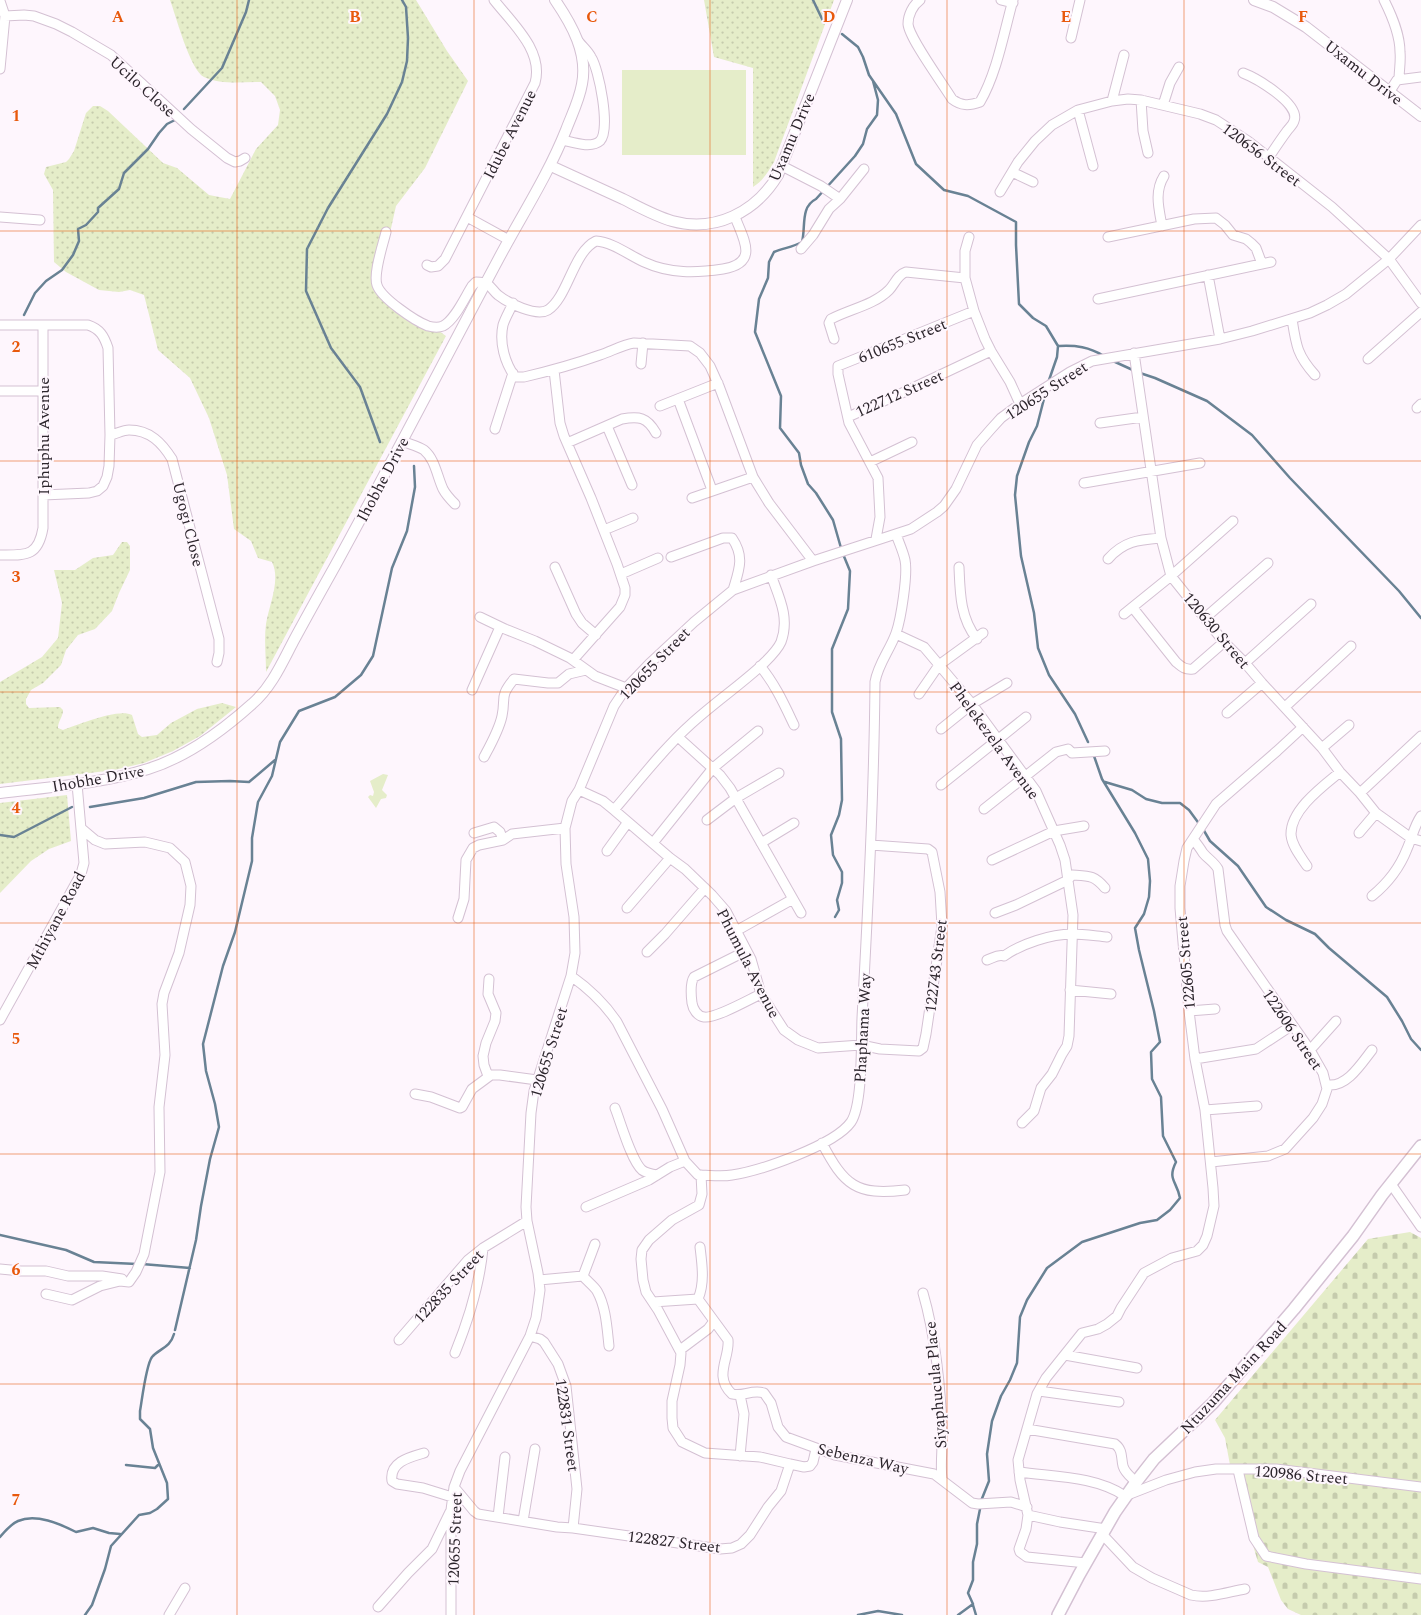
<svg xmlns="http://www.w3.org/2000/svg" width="1421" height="1615" font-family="Spectral,serif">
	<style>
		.grass { fill: url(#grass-dots) }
		.cemetery { fill: url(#cemetery-stones) }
		.garden { fill: #e5edc9 }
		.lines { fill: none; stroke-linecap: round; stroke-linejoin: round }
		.stream { stroke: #698294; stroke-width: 2.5 }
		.minor-casing { stroke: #d4c1d3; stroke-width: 11 }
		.tertiary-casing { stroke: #d4c1d3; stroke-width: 12 }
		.secondary-casing { stroke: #d4c1d3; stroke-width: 14 }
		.minor { stroke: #fff; stroke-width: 9 }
		.tertiary { stroke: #fff; stroke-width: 10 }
		.secondary { stroke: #fff; stroke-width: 11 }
		.grid { fill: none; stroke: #e8590c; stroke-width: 1; stroke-opacity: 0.55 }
		.labels { text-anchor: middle; stroke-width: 4; stroke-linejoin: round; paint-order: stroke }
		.street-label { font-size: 16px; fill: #2c252c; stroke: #fef6fd }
		.grid-label { font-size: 16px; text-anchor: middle; font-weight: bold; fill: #e8590c; stroke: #fef6fd; stroke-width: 4; stroke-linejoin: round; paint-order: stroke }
	</style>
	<defs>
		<pattern id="grass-dots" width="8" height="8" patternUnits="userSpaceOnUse" patternTransform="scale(1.25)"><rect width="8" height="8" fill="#e5edc9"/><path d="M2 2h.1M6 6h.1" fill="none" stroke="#c5cbad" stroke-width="1.8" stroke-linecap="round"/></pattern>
		<pattern id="cemetery-stones" width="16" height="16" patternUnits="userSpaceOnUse" patternTransform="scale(1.25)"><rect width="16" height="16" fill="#e5edc9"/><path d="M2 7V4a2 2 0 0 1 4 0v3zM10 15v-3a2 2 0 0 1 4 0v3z" fill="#c5cbad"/></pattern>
	</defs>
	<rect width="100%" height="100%" fill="#fef6fd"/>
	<path class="grass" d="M170,0H416L447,51L468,81L425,168L396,206L379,282L389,296L446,336L266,672C266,656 264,639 266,624C269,605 281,580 272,562L258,558L251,541L234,529L227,475L209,418L190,378L158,350L144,295L130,290L119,292L99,290L66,272L54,262L53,190L44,174L46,167L66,162L69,159L74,151L86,113L93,106H100L108,111L163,163L177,168L209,195L230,199L256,149L278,125L280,110L275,96L261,82C242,82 221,85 204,77C190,70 176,16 170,0Z
		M704,0H834L774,162C768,172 763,181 753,187V68L714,57Z
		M122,542H127L130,546V570L119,593L112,611L95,629L78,635L66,650L61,665L43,683L31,690L26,699V704L29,708L60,707L63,710C63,717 58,721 58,728L63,730C78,725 118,708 132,715L138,734L142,737L157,735L171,723L197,709L222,703L236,707L200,736L173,751L144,763L114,770L0,784V682L42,657L58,638L62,603L54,570H75L93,558L113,555Z
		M67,795L71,841L49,849L31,861L0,893V803Z"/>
	<path class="cemetery" d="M1410,1232L1421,1238V1615H1301L1288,1609L1281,1600L1268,1567L1258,1562L1249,1532L1236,1477L1230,1465L1225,1438L1215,1420L1368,1239Z"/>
	<path class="garden" d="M622,70H746V155H622Z
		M383,774L388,775L382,790L387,795L386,798L381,799L376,808L368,797L370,795L373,796L374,792L370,781Z"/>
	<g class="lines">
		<path class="stream" d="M813,0L824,23
			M842,34L858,47L863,57L869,75L896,114L916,164L944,190L968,196L1016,222V245L1019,304L1033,318L1046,326L1058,346L1057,357L1048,383
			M184,109L222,68L246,12L249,0
			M24,315L35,293L46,281L62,270L73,255L79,241L78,229L86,225L98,212V208L119,189L124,173L148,149L159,133L167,124L175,120
			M1059,346C1076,345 1089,347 1104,356
			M1113,361L1135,371
			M1140,373L1155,378L1207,401L1252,435L1290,478L1399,591L1421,618
			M1046,391L1037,426L1029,442L1017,476L1015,495L1021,556L1034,613L1038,648L1049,675L1075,714L1088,742
			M380,442L360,387L331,348L306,291L307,249L328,208L387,114L402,82L407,61L408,38L406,7L402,0
			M841,548L833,520L816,493L808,484L801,465L799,453L780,428L781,396L755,332L759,299L768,278L769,262L774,252C784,248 793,247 802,242C806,227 800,207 816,199L855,156L863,144L867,129L877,115L878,100L873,81
			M1105,782L1132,790L1146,799L1162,803H1180L1189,810L1200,825
			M90,807L144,798L196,782L230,781L249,782L275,760
			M1203,829L1210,841L1238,866L1266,907L1286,920L1315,934L1329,948L1387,997L1402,1021L1411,1039L1421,1050
			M0,835L14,837L72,807
			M835,917L839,910L837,900L842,883V872L833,855L831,835L839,815L842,800L841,739L832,712V649L848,609L850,571L843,554
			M0,1235L66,1250L94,1262L137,1264
			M142,1264L190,1268
			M175,1330L196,1240L201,1206L210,1159L219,1127L215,1104L206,1071L203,1044L223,966L235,932L252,861V838L258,802L272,776L280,742L299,711L335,697L361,675L373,656L392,568L407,531L415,487L414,466
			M126,1465L155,1468L158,1465
			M981,1501L989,1481L987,1454L992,1421L1001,1396L1010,1380L1017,1363L1020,1317L1027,1300L1047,1268L1082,1242L1140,1223L1157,1220L1170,1210L1180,1198C1177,1181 1167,1180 1176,1162L1163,1136L1161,1097L1152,1079L1151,1052L1160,1042L1154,1011L1139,950L1135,928L1144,914L1149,897L1150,881L1148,859L1135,833L1102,779L1094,756
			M0,1537C5,1531 11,1524 18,1521C36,1513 60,1524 76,1532L93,1528L109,1533L120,1534
			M973,1605L976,1615
			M85,1615L92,1605L105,1569L111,1546L139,1515L150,1513L157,1509L168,1499L167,1483L153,1448L150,1429L140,1419V1411C142,1400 146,1365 152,1357C160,1348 170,1348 174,1334
			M858,1615L878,1611L902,1615
			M958,1615L973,1604L968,1593L973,1580V1562L977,1544V1524L980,1509"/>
		<g class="minor-casing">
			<path id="minor" d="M920,0C913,5 908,15 908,24C909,38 943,84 952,99C961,106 969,106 980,102C997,73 1004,32 1013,0
				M1001,0L1013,3
				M1384,0C1392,16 1400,34 1400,52C1401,61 1399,71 1399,80
				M0,1L5,16L0,69
				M5,16L24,15L34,16L56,24L72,32L111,55L191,129L227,158L235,162L240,161L245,158
				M1071,38L1080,0
				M1243,73C1256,78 1301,104 1294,121C1293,125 1289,128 1287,131C1281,139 1275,148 1269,157
				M1390,91L1397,80L1421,77
				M1141,100L1143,131L1148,153
				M1112,101L1124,55
				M1163,105L1170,83L1179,67
				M1078,110L1093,166
				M562,140C572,142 591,149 600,141C611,130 599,69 591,57C588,51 583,47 579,42
				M782,166L821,186L840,199
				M1012,172L1033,182
				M1000,192L1018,162L1035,141L1052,125L1078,110L1112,101L1128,99L1141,100L1200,114L1216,120L1248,141L1332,207L1389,259L1421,303
				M0,217L40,220
				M467,217L509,240
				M1162,226C1159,209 1154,192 1164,176
				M386,232C383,245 373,273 377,285C381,298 415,321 428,326C432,327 438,328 443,326C455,320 465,297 472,286L476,282C480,282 484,282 487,284C492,287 494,292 498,295C508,303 536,317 548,310C568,297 573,252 596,241C612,242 629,255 644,262C670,274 696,273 723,269C759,263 744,240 735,217
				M969,237L965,251V278L974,311L985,339L991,351L1010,382L1020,404
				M1108,237L1194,219L1216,218L1225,225L1233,235L1246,239L1251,243L1256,248L1262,264
				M801,249L813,235L829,209L840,199L864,169
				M427,265L431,267L438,266L445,259L535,83C544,51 512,23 494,0
				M1208,275L1220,339
				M1098,299L1271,262
				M513,303C510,310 505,318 503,325C499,343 505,363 515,377H524C550,371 575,364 600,355C612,351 622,345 634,343L690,346L700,353L710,366L719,386L753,477
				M1292,319C1296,345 1297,355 1315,375
				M0,325H88C100,329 104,336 108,348L110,435L109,466L107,477L103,486L97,491L89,493L43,495
				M834,339L829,323L831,319C850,309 874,305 889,290C895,284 897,275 906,272L965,278
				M1134,353L1161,538L1171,576L1224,642L1245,663L1262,683L1322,748L1340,772L1360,793L1376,813L1411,838L1421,841
				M1368,359L1421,312
				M641,364L643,343
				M554,370L560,423L564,436L591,498L617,564L625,588V595L620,607L573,660
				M0,391H43
				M678,399L712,490
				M660,406L718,383
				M1417,408L1421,404
				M848,417L902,393L991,351
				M1100,423L1143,417
				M607,426L632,485
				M495,429L513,373
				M110,435C116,434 123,430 129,430C150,430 162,443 172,459L219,639V653L217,662
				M402,441C409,444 418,446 424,450C435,459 437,476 443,489C446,495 450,499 455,504
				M567,443L622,419C639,416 647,417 656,433
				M870,462L912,442
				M1084,483L1200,463
				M692,498L753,477L769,503L813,561
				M604,530L633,518
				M876,539L880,517L878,478L849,423L838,374V366L974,311
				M0,555C26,555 38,557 43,528V326
				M671,557L723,538H732C745,557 739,570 733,590
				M1108,559C1124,541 1138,540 1161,538
				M555,567L576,614L582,623L596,635
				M959,567C960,592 960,618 977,639
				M621,574L658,558
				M1133,608L1176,662C1182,667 1185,670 1193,669L1224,642
				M1124,614L1171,576L1233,521
				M480,617L505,629L535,641L570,658L595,676L626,688
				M1205,618L1268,563
				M896,634L924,647L972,704L1036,791L1060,845L1065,860L1073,915L1069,1036L1067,1046L1062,1054L1052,1074L1041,1088L1034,1111L1022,1123
				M1245,663L1311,604
				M760,666C775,684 784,704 794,725
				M472,690L500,627
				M919,694L939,665L983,633
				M1285,707L1351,646
				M1227,713L1262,683
				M941,729L972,704L1007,683
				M678,737L720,775L730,788L801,913
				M1322,748L1349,725
				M484,757C491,744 499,730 502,716C506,697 499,697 514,679L548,683H558L569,674L586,670
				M941,785L1026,717
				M579,790L603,801L614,810L670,858L685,869L712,895L726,911L751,959L761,994L784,1030L798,1040L818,1048L861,1045L880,1049L919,1051L923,1048L926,1034L942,926L940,892L932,852L928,849L871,845
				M1360,793L1421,736
				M984,809L1056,752L1068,749L1072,753L1105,751
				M614,810C639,781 663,749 691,724C714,703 739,686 762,665C769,658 777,651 781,642C790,618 779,597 771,575
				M707,820L736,798L779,773
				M474,833L494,827L500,832L503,840
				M1359,833L1376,813
				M1193,839C1197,844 1200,848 1203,853C1208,859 1214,862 1218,869L1225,925L1227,931L1310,1050L1323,1073L1327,1089L1322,1104L1313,1118L1285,1149L1268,1156L1211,1162
				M653,843L713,768L758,731
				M761,843L794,823
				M607,851L628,822
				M992,860L1054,831L1084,826
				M1307,866C1301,857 1292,846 1291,835C1290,810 1323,786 1340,772
				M1372,896C1388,883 1400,867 1407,849C1412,838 1414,826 1421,816
				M627,908L670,858
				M995,913L1016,905L1068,880L1072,875C1089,876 1094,875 1105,888
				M458,918L464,899L466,860L473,848L479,845L503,840L512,834L565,828
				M736,931L793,899
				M746,951L694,977C690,983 691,995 692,1003C693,1009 697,1016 704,1017C715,1019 750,999 761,994
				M647,952L665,934L705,888
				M987,960C993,958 998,954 1004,956C1021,944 1051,934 1072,934C1083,934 1096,936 1107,937
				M571,976C588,988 605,1004 617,1022L662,1109L685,1161L698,1175C709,1175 721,1177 732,1175C760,1171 835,1145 851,1122C863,1104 861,1042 862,1018C868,906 874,794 875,682C878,664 890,650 896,633C901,619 908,574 905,560C903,551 899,543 896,534
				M1070,990L1111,994
				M1189,1011L1215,1009
				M0,1020L81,874L84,863L77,784
				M1310,1050L1336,1021
				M1195,1059L1256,1049L1291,1026
				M488,1076L484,1065L483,1056L486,1043L495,1021L496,1013L488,994L489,979
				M1328,1085C1347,1087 1361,1064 1372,1050
				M415,1094L431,1097L460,1108L462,1107L472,1089L491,1075H500L537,1080
				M615,1108C621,1123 631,1160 642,1170C646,1173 651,1174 657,1175
				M1205,1110L1257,1106
				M822,1143C844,1185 856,1196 905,1190
				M701,1175L702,1194L699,1205L672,1220L649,1240L642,1250L641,1259L643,1280L646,1292L658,1310L681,1353L680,1365L672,1401V1418L673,1428L682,1442L705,1453L760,1457L790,1464
				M1391,1184L1421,1227
				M586,1207L649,1180L670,1167L685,1161
				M700,1247C702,1264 705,1283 698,1299L728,1340C730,1358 713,1376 732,1394C743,1397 752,1389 764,1393L771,1403L778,1427L786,1437L835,1455L934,1474L972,1503L978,1504L1011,1502L1027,1507
				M0,1269L21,1271H46L68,1276H102L122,1279
				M583,1276C587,1281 594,1286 597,1291C606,1307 607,1328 609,1346
				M583,1276L595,1244
				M539,1280L583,1276
				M923,1293C935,1334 941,1389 942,1432C943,1447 940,1463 942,1479
				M46,1294L72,1300L100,1286L120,1281L129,1282L136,1272L144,1254L160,1172L159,1107L165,1055L162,1004L164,993L179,953L190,905L191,886L185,862L170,848L145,842L105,844L95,840L82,829
				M653,1302L698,1299
				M530,1336L540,1339L544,1342L558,1364L566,1386L577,1489L573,1528
				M399,1340L468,1260L483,1248L527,1221
				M680,1350L708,1329L714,1321
				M455,1353C468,1321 480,1282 483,1248
				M1065,1355L1137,1368
				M1039,1391L1119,1402
				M740,1395L744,1414L740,1456
				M1027,1429L1115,1444C1123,1450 1121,1458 1123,1466C1125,1473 1131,1477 1136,1482
				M424,1453C410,1457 389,1462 392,1481L397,1484L423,1488L452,1497
				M1238,1470L1254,1538L1266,1556L1306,1564L1421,1579
				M1019,1472C1054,1477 1095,1476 1125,1496L1166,1480L1195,1472L1216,1469H1276L1421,1487
				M454,1487L474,1511L478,1514L557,1527L573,1528L720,1549L732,1548L741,1544L750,1535L768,1507L781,1491L790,1464L804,1467L810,1466L813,1462L816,1449
				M1028,1515L1060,1522L1106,1529
				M498,1517L505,1457
				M523,1521L535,1449
				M1102,1534L1133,1567L1152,1578L1191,1595C1209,1599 1228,1592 1245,1589
				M1086,1563L1027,1557L1020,1552L1019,1549L1026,1529L1028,1515L1020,1480L1018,1460L1037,1394L1046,1378L1082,1333L1098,1329L1107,1324L1117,1316L1121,1308L1144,1273L1172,1258L1197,1251L1203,1245L1207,1236L1214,1206L1213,1188L1205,1110L1195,1059L1189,1011L1180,908V886L1184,861L1187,848L1216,804L1277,751L1303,727
				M378,1607L408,1573L432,1549L450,1512
				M169,1615L185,1588
				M451,1615V1510L454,1487L460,1471L530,1336L536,1318L540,1290L538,1273L527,1221L526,1207L531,1113L534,1091L571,976L575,953L574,917L566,864L565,828L572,801L579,790L614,706L626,688L649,664L694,622L733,590L813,561L911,529L937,512L944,506L956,489L977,445L991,429L1001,418L1020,404L1070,372L1092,361L1220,339L1252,331L1310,313L1327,305L1346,294L1389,259L1421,225"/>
		</g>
		<g class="tertiary-casing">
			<path id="tertiary" d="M1254,0L1273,7L1306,27L1421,116
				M551,166C575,177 599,188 623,199C639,207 655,216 672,221C715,233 756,212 778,175L847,0
				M0,793C49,787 101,784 148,769C187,757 222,731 252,704C271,688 282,663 293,642C307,616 321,591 335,566C391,464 444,361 499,258C522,215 548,175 566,130C572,114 579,101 582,84C588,53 572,25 555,0"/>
		</g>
		<g class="secondary-casing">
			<path id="secondary" d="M1058,1615L1079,1575L1115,1512L1136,1482L1154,1459L1213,1403L1294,1309L1353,1236L1382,1195L1421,1146"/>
		</g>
		<use href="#minor" class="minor"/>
		<use href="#tertiary" class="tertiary"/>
		<use href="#secondary" class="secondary"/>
	</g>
	<path class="grid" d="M237,0V1615M474,0V1615M710,0V1615M947,0V1615M1184,0V1615M0,231H1421M0,461H1421M0,692H1421M0,923H1421M0,1154H1421M0,1384H1421"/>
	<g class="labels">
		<g class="street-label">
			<text transform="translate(1364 72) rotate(38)" y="6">Uxamu Drive</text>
			<text transform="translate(143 86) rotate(42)" y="6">Ucilo Close</text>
			<text transform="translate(509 134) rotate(-63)" y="6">Idube Avenue</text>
			<text transform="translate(791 137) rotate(-67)" y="6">Uxamu Drive</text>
			<text transform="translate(1262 154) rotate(37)" y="6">120656 Street</text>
			<text transform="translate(902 340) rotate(-22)" y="6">610655 Street</text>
			<text transform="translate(1046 390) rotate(-33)" y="6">120655 Street</text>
			<text transform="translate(899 393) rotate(-24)" y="6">122712 Street</text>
			<text transform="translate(43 436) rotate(-90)" y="6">Iphuphu Avenue</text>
			<text transform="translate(382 479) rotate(-62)" y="6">Ihobhe Drive</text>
			<text transform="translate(189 524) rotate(76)" y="6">Ugogi Close</text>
			<text transform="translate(1217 630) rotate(50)" y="6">120630 Street</text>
			<text transform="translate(654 663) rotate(-46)" y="6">120655 Street</text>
			<text transform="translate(995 740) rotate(54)" y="6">Phelekezela Avenue</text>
			<text transform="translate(98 778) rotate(-10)" y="6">Ihobhe Drive</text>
			<text transform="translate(55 920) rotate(-62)" y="6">Mthiyane Road</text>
			<text transform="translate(749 963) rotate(63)" y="6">Phumula Avenue</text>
			<text transform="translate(1185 963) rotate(-95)" y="6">122605 Street</text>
			<text transform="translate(935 966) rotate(-83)" y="6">122743 Street</text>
			<text transform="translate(862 1028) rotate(-87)" y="6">Phaphama Way</text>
			<text transform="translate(1293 1029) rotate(56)" y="6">122606 Street</text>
			<text transform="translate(548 1052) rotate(-73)" y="6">120655 Street</text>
			<text transform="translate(448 1286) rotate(-47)" y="6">122835 Street</text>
			<text transform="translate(1233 1377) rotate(-47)" y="6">Ntuzuma Main Road</text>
			<text transform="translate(935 1385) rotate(-95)" y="6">Siyaphucula Place</text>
			<text transform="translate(568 1425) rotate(82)" y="6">122831 Street</text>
			<text transform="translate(863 1458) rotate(13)" y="6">Sebenza Way</text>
			<text transform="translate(1301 1474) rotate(5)" y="6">120986 Street</text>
			<text transform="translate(454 1539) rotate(-88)" y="6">120655 Street</text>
			<text transform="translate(674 1541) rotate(7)" y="6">122827 Street</text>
		</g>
	</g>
	<g class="grid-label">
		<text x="118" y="22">A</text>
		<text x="355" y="22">B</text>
		<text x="592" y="22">C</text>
		<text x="829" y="22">D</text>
		<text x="1066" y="22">E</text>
		<text x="1303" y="22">F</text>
		<text x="16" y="121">1</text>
		<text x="16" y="352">2</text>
		<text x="16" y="582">3</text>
		<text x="16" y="813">4</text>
		<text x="16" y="1044">5</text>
		<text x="16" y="1275">6</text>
		<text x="16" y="1505">7</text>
	</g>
</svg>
